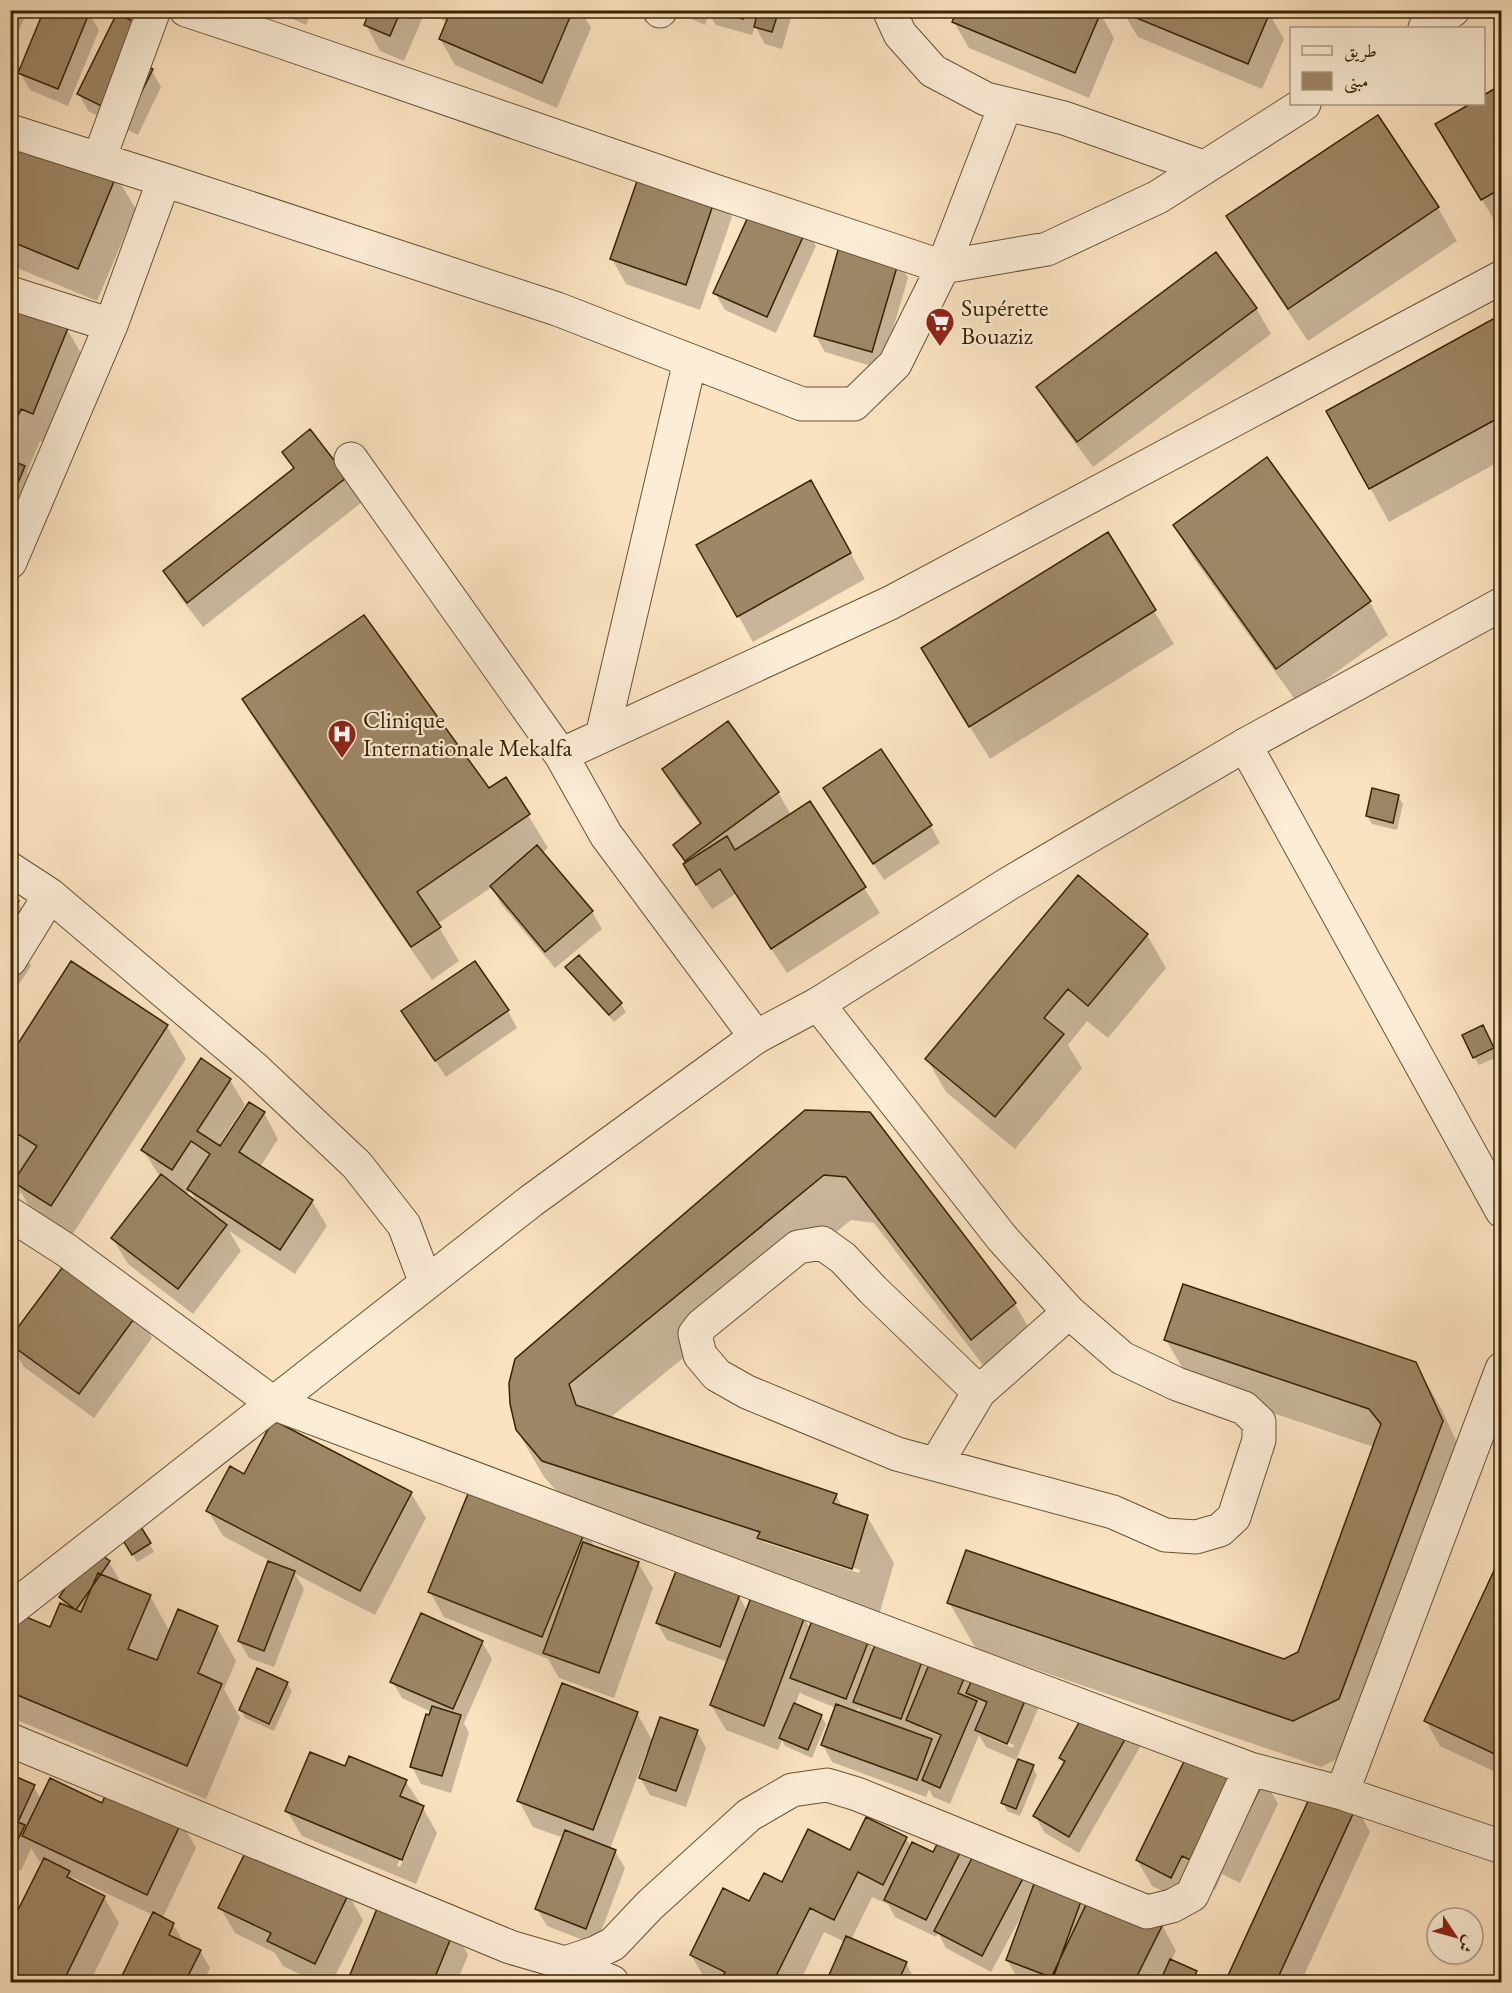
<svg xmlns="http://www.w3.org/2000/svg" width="1512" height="1993" font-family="'EB Garamond',Amiri,serif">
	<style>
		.shadow { fill: #0003; fill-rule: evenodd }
		.building { fill: #9d8766; stroke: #382303; stroke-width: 1.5 }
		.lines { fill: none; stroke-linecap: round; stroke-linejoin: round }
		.minor-casing { stroke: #695332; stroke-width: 35 }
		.tertiary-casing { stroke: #695332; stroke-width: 35 }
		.minor { stroke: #fcedd7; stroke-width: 33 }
		.tertiary { stroke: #fcedd7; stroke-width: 33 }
		.labels { text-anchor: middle; stroke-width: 4.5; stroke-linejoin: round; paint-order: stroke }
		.poi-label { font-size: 24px; fill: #382303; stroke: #fcedd7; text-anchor: start }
	</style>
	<rect width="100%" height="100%" fill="#fbe3c1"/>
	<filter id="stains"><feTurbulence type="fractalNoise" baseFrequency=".00333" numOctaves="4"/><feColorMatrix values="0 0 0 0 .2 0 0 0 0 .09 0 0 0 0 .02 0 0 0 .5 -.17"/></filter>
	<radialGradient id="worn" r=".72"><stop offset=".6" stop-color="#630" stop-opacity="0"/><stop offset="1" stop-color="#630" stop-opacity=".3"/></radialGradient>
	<path class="shadow" d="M10,10H28L10,50Z
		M46,10H84L89,13L99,30L68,106L30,90L20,73Z
		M273,10H313L306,25Z
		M372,10H426L404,61L380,51L366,25Z
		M437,10H581L591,28L557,108L455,65L440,39L448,22L442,20Z
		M685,10H792L793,11L782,49L765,44L755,26L752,35L716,25L709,14L705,25L689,18Z
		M1123,12L1269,13L1284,39L1262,89L1138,37Z
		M1100,13L1114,38L1089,98L969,48L954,22Z
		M137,63L151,70L161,87L138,135L88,111L79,94Z
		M1502,86V222L1497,225L1438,125L1473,104H1484V97Z
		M1378,117L1438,208L1457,241L1308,341L1247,250L1228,217Z
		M10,132L116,176L136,209L97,301L10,265Z
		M717,191L732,217L700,310L626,284L612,259Z
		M806,229L816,246L776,333L725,310L715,293Z
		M898,261L908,278L881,369L825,352L815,335Z
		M10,306L67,329L86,362L52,446L40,441L27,472L43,500L10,581Z
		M1256,308L1271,334L1093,467L1053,413L1038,387Z
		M1502,315V460L1389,522L1328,411Z
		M284,452L346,477L361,503L203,627L180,597L165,571L294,470Z
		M825,507L865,579L753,642L698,545Z
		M1175,526L1369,601L1388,635L1296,701L1194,559Z
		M1107,534L1174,644L990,759L942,682Z
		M244,700L489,790L506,779L548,848L542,853L592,912L602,929L555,968L501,904L492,887L437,924L459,961L432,980L263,733Z
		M664,770L778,792L791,815L810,803L880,913L787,973L735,894L712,909L699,890L675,845L701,826L678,795Z
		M825,789L931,826L940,843L884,880Z
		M1398,796L1403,804L1397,830L1372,824L1367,816Z
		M10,897L18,902L37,936L25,955L31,966L10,998Z
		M1147,935L1166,968L1108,1038L1087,1021L1068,1045L1082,1068L1015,1149L946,1092L927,1059Z
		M579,957L621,1004L626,1012L614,1022L572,975L567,967Z
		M10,1000L16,1009L10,1017Z
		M508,1011L517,1028L446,1077L403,1012Z
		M167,1026L186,1059L70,1238L34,1215L21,1192L16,1201L10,1197V1059Z
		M1487,1035L1497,1057L1479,1065L1474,1057Z
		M230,1080L245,1105L220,1143L223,1145L264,1113L278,1139L260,1167L312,1201L327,1226L295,1274L229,1231L241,1251L193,1314L128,1264L113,1239L160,1177L143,1150ZM190,1190L198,1204L186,1195Z
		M869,1114L1015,1304L1042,1351L999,1386L874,1223L851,1220L610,1418L836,1495L843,1508L867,1516L894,1563L879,1615L571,1507L544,1477L517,1430ZM763,1538L860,1570L859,1573L763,1542Z
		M138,1313L152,1338L94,1418L24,1367L10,1343Z
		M1166,1340L1415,1363L1442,1410L1469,1469L1365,1745L1321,1767L976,1649L949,1602L1284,1661L1299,1653L1374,1447L1193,1386Z
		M245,1476L411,1493L426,1518L375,1615L295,1574L304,1589L274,1667L249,1658L239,1641L270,1561L223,1536L208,1511Z
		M141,1529L154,1552L137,1562L124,1539Z
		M585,1530L595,1547L638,1563L653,1588L614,1698L559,1678L548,1659L444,1617L430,1592Z
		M109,1562L119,1579L117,1582L150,1596L170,1632L217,1627L236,1661L224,1689L240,1718L206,1799L10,1717V1618L50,1629L66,1608L60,1597Z
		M1502,1566V1775L1440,1746L1426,1721Z
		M739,1596L747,1611L804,1617L810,1628L868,1641L874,1652L922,1660L928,1671L936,1652L1040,1704L1016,1760L986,1747L979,1735L950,1804L933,1797L929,1789L926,1797L832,1762L823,1745L836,1708L802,1694L800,1692L795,1705L821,1716L826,1724L812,1758L785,1746L782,1740L778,1750L726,1730L711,1705L728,1662L667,1640L657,1623ZM858,1708L863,1716L856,1713ZM920,1724L948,1736L947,1739L920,1728ZM989,1735L1014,1745L1013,1748L989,1738Z
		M482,1642L492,1659L464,1723L469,1733L451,1793L421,1784L412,1767L431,1712L402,1698L392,1681Z
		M287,1683L292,1691L274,1731L245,1718L241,1710Z
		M637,1713L653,1742L697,1731L706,1748L686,1807L650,1795L640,1778L649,1752L647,1751L610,1849L615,1851L625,1868L596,1945L547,1926L537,1909L564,1838L533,1827L519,1801Z
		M1130,1730L1140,1747L1079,1853L1045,1833L1035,1816L1064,1765L1060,1758Z
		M1032,1766L1037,1775L1020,1816L1007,1811L1003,1803Z
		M345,1768L406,1782L423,1808L437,1833L416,1884L302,1836L287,1811ZM416,1822H419L400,1867L397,1866Z
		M10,1776L34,1787L41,1799L103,1805L181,1822L196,1848L162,1919L173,1924L183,1941L182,1943L200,1951L210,1968L203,1982H120L153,1915L72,1877L76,1883L104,1897L119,1923L90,1982H10V1930L43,1863L39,1861L31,1848L21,1871L10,1866Z
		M1264,1779L1278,1804L1240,1883L1222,1874L1215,1890L1196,1880L1186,1902L1152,1886L1137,1860Z
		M1315,1788L1356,1806L1370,1832L1301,1982H1227Z
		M944,1833L1162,1925L1176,1951L1171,1961L1196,1972L1202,1982H1031L1017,1977L1007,1960L1025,1914L1023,1913L991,1972L946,1948L938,1933L936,1937L895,1917L888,1904L872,1897L851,1940L906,1963L915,1980L914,1982H828L845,1942L824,1932L800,1982H710L706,1981L691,1955L750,1903L783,1884L851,1852L906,1838L911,1847L933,1854Z
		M348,1894L363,1920L332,1982H316L283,1966L275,1953L235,1933L220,1907Z
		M382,1901L454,1929L468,1955L457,1982H349Z"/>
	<path class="building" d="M44,10L90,11L58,89L18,73Z
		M370,10H401L390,36L364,25Z
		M451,10H573L542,83L439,39Z
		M713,10H745L743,19Z
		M758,10H779L772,32L754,27Z
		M957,10H1098L1101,12L1075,73L952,22Z
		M1122,10H1266L1270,12L1248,64L1122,12Z
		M117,13L138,24L123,55L153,69L128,119L77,94Z
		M1502,84V188L1481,200L1435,124L1470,104H1484V95Z
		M1378,115L1439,207L1288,309L1226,216Z
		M10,130L117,174L78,269L10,241Z
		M643,164L718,190L686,285L610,259Z
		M754,204L807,228L767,317L713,293Z
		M840,243L899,260L872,352L814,336Z
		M1216,252L1257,308L1077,442L1036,387Z
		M10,305L68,328L33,414L21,409L10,434Z
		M1502,314V416L1369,489L1326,411Z
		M310,429L347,477L187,603L163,571L294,468L282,452Z
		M1267,457L1371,601L1276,669L1173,525Z
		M10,460L25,466L10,502Z
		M811,480L851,553L737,617L696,545Z
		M1108,532L1156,610L969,727L921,648Z
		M364,615L489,788L506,777L530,814L417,892L441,927L411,947L242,699Z
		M728,721L779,792L685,861L673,845L701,823L662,769Z
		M881,749L932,825L873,864L823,788Z
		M1372,788L1399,795L1393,823L1366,816Z
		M810,801L866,887L771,949L720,869L696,885L683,864L727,836L735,850Z
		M537,845L593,911L545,952L490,886Z
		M1078,875L1148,934L1088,1006L1068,989L1044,1018L1064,1034L995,1117L925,1059Z
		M10,896L19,901L10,914Z
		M579,955L622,1003L609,1015L565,967Z
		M71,961L168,1025L51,1206L13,1182L37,1146L18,1134L10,1146V1056Z
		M475,961L509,1010L435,1061L401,1011Z
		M1483,1025L1494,1048L1473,1058L1462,1035Z
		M201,1058L231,1079L197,1131L220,1146L249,1102L265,1112L239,1152L313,1200L280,1250L187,1189L210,1154L191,1141L172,1170L141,1150Z
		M805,1110L870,1112L1016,1303L971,1340L846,1177L824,1175L569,1384L576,1405L837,1494L833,1503L868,1515L852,1569L757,1538L760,1532L542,1461L516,1430L510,1404L509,1383L515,1359Z
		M161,1174L227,1225L178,1289L111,1238Z
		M68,1260L139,1312L79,1394L10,1344V1338Z
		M1183,1284L1416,1362L1443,1421L1339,1699L1293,1721L947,1603L966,1550L1284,1659L1298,1652L1381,1424L1369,1409L1164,1340Z
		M273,1420L412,1492L360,1591L206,1511L230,1466L244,1474Z
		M472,1484L586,1529L542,1637L428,1592Z
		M141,1527L151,1543L132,1555L122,1539Z
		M81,1541L110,1561L76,1610L59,1597L71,1580Z
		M583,1542L639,1562L599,1673L543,1653Z
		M268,1561L295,1571L264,1651L238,1641Z
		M1498,1562L1502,1564V1751L1499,1756L1424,1721Z
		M676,1571L740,1594L720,1647L656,1623Z
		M98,1573L151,1595L128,1649L157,1660L178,1609L218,1626L198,1673L222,1684L187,1766L10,1692L12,1611L50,1627L60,1603L81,1612Z
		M752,1595L805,1616L764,1726L710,1705Z
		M421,1613L483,1641L453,1709L390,1682Z
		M813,1618L869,1640L846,1699L790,1678Z
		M876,1642L923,1659L901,1719L853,1702Z
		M935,1650L970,1664L958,1693L977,1701L940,1788L922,1780L941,1735L906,1720Z
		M979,1664L1031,1686L1007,1744L975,1730L987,1702L966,1693Z
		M257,1668L288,1682L269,1724L239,1710Z
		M562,1683L638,1712L593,1830L517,1801Z
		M794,1703L822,1715L808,1750L779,1738Z
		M836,1704L932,1739L917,1780L821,1745Z
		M1089,1705L1131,1729L1069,1837L1033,1816L1065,1761L1059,1758Z
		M432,1706L461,1715L442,1776L410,1767L426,1714L429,1715Z
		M660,1717L698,1730L676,1791L639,1778Z
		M1193,1743L1265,1778L1225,1859L1201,1865L1182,1856L1171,1878L1136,1860Z
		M310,1752L345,1766L349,1756L407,1780L400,1796L424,1806L402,1860L285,1811Z
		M1018,1759L1034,1765L1016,1809L1001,1803Z
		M10,1774L35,1785L18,1822L25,1825L11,1854Z
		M50,1778L102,1803L109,1787L182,1821L147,1895L22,1836Z
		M1315,1786L1357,1805L1276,1982H1225Z
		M866,1817L907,1837L883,1885L858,1872L834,1920L810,1908L773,1982H720L725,1972L690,1955L723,1888L749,1901L764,1873L782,1882L808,1829L850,1850Z
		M565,1830L616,1850L586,1929L535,1909Z
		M944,1831L966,1841L926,1920L884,1900L912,1842L933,1852Z
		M981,1841L1029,1867L982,1956L934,1931Z
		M249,1845L349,1893L315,1964L267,1941L271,1933L218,1908Z
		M44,1858L70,1871L67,1877L105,1896L63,1982H32L10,1972V1926Z
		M1041,1865L1088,1882L1053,1978L1006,1960Z
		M1093,1890L1163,1924L1134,1982H1061L1051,1978Z
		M381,1899L455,1928L433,1982H347Z
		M153,1912L174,1923L169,1935L201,1950L185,1982H119Z
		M846,1936L907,1962L898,1982H826Z
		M1170,1959L1197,1971L1192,1982H1160Z"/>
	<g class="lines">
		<g class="minor-casing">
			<path id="minor" d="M186,10L268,37L712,190L943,267L1047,249L1158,197L1304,104
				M660,10V11
				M889,10L900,34L933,71L986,99L1064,118L1203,167
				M1425,28L1453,10
				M10,131L164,180
				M99,159L154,10
				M10,293L111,325
				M351,459L561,755
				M10,562L111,325L164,180L557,309L802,404H854L895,364L943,267L1006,104
				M602,736L690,361
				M1245,745L1502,1211
				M10,869L50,895L253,1067L357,1165L404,1225L426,1283
				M10,960L50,895
				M818,1004L1002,1238L1069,1312L979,1392L936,1464
				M756,1037L606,835L561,755L890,603L1502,277
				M10,1214L66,1250L273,1403L1250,1769L1342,1793
				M1502,1369L1342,1793L1502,1847
				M979,1392L873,1290L843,1258L822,1243L798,1247L702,1325L695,1334L700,1355L717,1375L747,1392L897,1454L1113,1512L1165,1535L1196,1537L1220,1530L1234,1517L1259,1440V1422L1244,1408L1177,1384L1122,1358L1069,1312
				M10,1740L510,1947L565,1963L595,1953L613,1944L650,1905L749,1815L792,1790L827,1785L857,1794L1147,1912L1172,1906L1192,1895L1250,1769
				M565,1963L612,1982"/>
		</g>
		<g class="tertiary-casing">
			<path id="tertiary" d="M10,1610L531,1201L756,1037L818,1004L1008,884L1245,745L1502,604"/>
		</g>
		<use href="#minor" class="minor"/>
		<use href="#tertiary" class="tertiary"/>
	</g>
	<defs>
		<g id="supermarket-pin" transform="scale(1.5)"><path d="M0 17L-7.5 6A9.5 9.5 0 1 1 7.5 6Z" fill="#8f2418" stroke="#fcedd7"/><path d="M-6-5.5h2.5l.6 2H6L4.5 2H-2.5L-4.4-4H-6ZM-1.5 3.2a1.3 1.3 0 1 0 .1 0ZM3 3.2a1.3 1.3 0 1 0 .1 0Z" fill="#fff"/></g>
		<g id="hospital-pin" transform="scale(1.5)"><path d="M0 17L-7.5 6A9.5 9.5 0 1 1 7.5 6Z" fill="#8f2418" stroke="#fcedd7"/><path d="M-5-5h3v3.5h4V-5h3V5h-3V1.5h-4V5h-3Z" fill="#fff"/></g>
	</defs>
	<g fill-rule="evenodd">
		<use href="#supermarket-pin" x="940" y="322"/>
		<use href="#hospital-pin" x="342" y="734"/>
	</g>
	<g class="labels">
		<g class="poi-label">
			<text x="961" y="316">Supérette<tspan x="961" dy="28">Bouaziz</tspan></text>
			<text x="363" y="728">Clinique<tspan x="363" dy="28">Internationale Mekalfa</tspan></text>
		</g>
	</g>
	<rect width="1512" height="1993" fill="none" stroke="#fbe3c1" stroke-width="36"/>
	<rect x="12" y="12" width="1488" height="1969" fill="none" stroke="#382303" stroke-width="3"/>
	<rect x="18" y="18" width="1476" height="1957" fill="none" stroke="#382303" stroke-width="1.5"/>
	<rect x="1290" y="27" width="195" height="78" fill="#fcedd7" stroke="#ae9c82" stroke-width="1.5"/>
	<rect x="1302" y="46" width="30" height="9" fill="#fcedd7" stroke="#ae9c82" stroke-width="1.5"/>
	<text x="1344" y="57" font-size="18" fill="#382303">طريق</text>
	<rect x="1302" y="72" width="30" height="18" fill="#9d8766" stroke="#ae9c82" stroke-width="1.5"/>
	<text x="1344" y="87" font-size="18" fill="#382303">مبنى</text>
	<g transform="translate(1455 1936) rotate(126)"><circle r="28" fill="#fcedd7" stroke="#ae9c82" stroke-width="1.5"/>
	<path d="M0-4.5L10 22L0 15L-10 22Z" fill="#8f2418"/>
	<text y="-9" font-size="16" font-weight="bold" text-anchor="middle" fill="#382303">ش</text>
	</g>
	<rect width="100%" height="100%" filter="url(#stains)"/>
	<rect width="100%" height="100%" fill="url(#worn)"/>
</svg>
